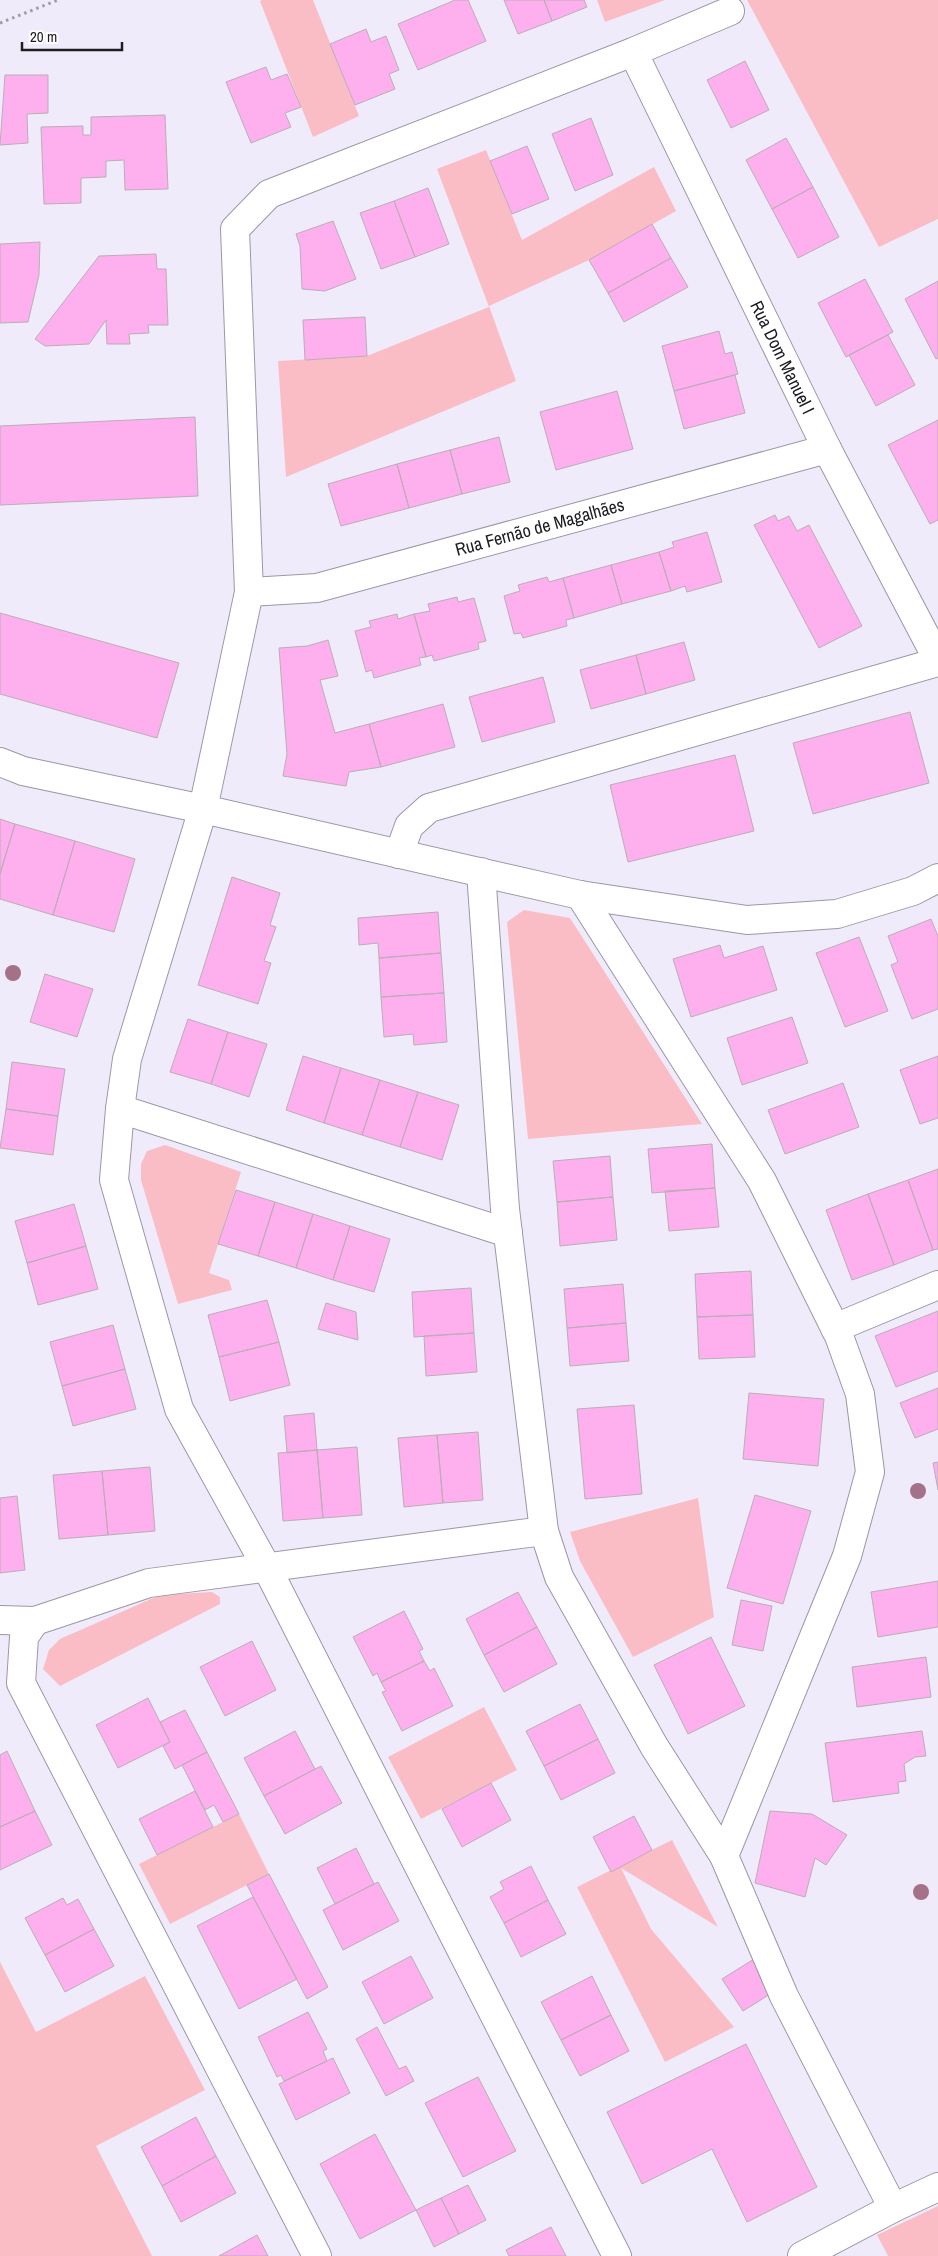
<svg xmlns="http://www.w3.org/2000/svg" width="938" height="2256" font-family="'Archivo Narrow',sans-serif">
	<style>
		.green { fill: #fabdc6 }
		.building { fill: #feafed; stroke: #bbadb7 }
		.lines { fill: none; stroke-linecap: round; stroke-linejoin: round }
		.street-casing { stroke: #9c97a6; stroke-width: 30 }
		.path { stroke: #9e9ba7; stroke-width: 3; stroke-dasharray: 2.5 4; stroke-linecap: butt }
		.street { stroke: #fff; stroke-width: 28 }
		.tree { fill: #a47188 }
		.labels { text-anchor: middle; stroke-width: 4; stroke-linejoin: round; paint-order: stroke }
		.street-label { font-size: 18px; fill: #1d1c21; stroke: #fff }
	</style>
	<rect width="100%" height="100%" fill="#f0ebfb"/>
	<path class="green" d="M262,0H313L359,116L313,137L260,1Z
		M597,0H665L605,22Z
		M747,0H938V219L879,247Z
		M486,150L522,240L654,167L676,211L589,260L489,306L516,381L286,477L278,361L367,356L489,307L437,169Z
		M524,910L570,918L702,1124L528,1139L507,922Z
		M165,1145L241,1172L209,1273L229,1280L232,1290L178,1304L141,1180V1164L147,1151Z
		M698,1498L714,1617L633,1657L580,1561L570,1532Z
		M212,1592L220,1597V1604L60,1686L43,1669L49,1650L60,1639L160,1595Z
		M484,1707L517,1770L421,1819L388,1757Z
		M239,1814L269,1874L170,1924L139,1864Z
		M672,1840L718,1927L621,1868L651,1929L734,2027L665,2062L577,1887Z
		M0,1962L36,2032L145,1976L205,2090L96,2146L152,2256H0Z
		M938,2206V2256H888L877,2235Z"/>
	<path class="building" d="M455,0H468L486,41L418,70L398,24Z
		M504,0H544L552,21L518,34Z
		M544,0H584L587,7L552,21Z
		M366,29L371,42L386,36L399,70L389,74L395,89L355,105L330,44Z
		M745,61L769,110L731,128L707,80Z
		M266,67L271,80L287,74L301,107L285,113L291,127L251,143L226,82Z
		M5,75H48V113L27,114L28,143L0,145Z
		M165,115L168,189L125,190L124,160L106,161V177L81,178V203L44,204L41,127L83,126V135H91V117Z
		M591,118L613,175L575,191L552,134Z
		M786,138L813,187L772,209L746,160Z
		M527,146L549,199L512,214L490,161Z
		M813,187L839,237L798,258L772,209Z
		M428,188L449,244L415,257L394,201Z
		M394,201L415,257L381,269L360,213Z
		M333,221L356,279L325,291L302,289L300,246L296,234Z
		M652,224L671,258L608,293L589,260Z
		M40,242L39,275L28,322L0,323V244Z
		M156,254L157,269H166L168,325H148L149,333L129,334L130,344H107L106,320L89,344L45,346L35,339L99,256Z
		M671,258L688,287L624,322L608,293Z
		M865,279L893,332L846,357L818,303Z
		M938,281V358L936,359L905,299Z
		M365,317L367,356L305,360L303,320Z
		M719,331L725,354L732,352L738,374L674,391L662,346Z
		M888,335L915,385L876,406L849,355Z
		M735,375L745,413L684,429L674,391Z
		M617,391L633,449L556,470L540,412Z
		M195,417L198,496L0,505V426Z
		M938,420V520L930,524L888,445Z
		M499,437L510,482L462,494L450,450Z
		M450,450L462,494L409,508L397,464Z
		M397,464L409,508L341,526L328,484Z
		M775,515L778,521L789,516L797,531L809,525L862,626L819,648L754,525Z
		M707,532L722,582L687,592L685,586L671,591L659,552L674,547L672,542Z
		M659,552L671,591L622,604L611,565Z
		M611,565L622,604L574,618L563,578Z
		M547,577L549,582L563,578L574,618L566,620L567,626L523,638L521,633L514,634L504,596L520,591L518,585Z
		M457,597L458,602L474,598L486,641L478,643L479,649L434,661L432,655L426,657L414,614L430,611L428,604Z
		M0,613L179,663L157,738L0,694Z
		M397,614L398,619L414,614L426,657L419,658L421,665L374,678L372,670L366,672L355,631L371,627L369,621Z
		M328,640L338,676L320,680L335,733L369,724L381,767L349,772L346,786L283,776L287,754L279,648L307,646Z
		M684,642L695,680L646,694L636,655Z
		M636,655L646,694L591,709L580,670Z
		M543,677L555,722L482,742L469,697Z
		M443,704L455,747L381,767L369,724Z
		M910,712L929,783L813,814L793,743Z
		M735,755L754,831L628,862L610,785Z
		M0,819L15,824L0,874Z
		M15,824L75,841L53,915L0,899V874Z
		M75,841L135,859L114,932L53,915Z
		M232,877L280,893L270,925L276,927L264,961L271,963L258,1004L198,985Z
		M438,912L441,953L379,958L378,943L359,945L358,918Z
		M931,919L938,936V1009L912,1019L891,965L898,962L888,936Z
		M859,937L888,1011L845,1027L816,953Z
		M720,945L724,958L763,946L777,990L691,1017L673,959Z
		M441,953L444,993L381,997L379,958Z
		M45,974L93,989L77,1037L30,1022Z
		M444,993L447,1042L414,1045L413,1034L384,1037L381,997Z
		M792,1017L808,1063L742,1085L727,1038Z
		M188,1019L228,1032L211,1084L170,1072Z
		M228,1032L267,1044L249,1097L211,1084Z
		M303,1056L341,1068L324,1123L286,1110Z
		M938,1056V1118L920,1124L900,1070Z
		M12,1062L65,1069L58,1116L6,1109Z
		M341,1068L380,1080L362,1135L324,1123Z
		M380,1080L418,1092L400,1147L362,1135Z
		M843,1083L859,1127L785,1154L768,1110Z
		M418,1092L459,1105L442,1160L400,1147Z
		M6,1109L58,1116L53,1155L0,1148Z
		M712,1144L715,1188L652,1193L648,1149Z
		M610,1156L613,1197L557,1202L553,1161Z
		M938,1169V1249L933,1250L908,1180Z
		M908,1180L933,1250L894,1265L868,1194Z
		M715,1188L719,1227L669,1231L665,1191Z
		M236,1190L275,1202L258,1256L218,1244Z
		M868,1194L894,1265L852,1280L826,1210Z
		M613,1197L617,1240L560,1246L557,1202Z
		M275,1202L313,1214L296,1268L258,1256Z
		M74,1204L86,1246L27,1263L15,1221Z
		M313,1214L350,1226L333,1280L296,1268Z
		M350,1226L390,1239L374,1292L333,1280Z
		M86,1246L98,1289L38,1305L27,1263Z
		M751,1271L753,1315L697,1317L695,1274Z
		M623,1284L626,1323L567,1328L564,1289Z
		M471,1288L474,1333L414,1337L412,1292Z
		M267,1300L279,1342L219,1357L208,1315Z
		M326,1303L356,1312L358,1340L318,1329Z
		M938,1311V1371L896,1387L875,1336Z
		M753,1315L755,1357L699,1359L697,1317Z
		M626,1323L629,1361L570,1366L567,1328Z
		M113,1325L125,1369L62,1386L50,1342Z
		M474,1333L477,1372L426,1376L424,1336Z
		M279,1342L290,1385L230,1401L219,1357Z
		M125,1369L136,1409L73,1426L62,1386Z
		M938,1388V1429L915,1438L900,1403Z
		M749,1393L824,1399L818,1466L743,1459Z
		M634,1405L642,1494L585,1499L577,1409Z
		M314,1413L317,1450L287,1453L284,1416Z
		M478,1432L483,1500L443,1503L437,1435Z
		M437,1435L443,1503L404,1507L398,1438Z
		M357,1447L362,1515L323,1518L317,1450Z
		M317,1450L323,1518L283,1521L278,1453Z
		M938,1462V1490L933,1463Z
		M150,1467L155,1531L108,1535L102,1471Z
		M102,1471L108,1535L59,1539L53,1475Z
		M755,1495L811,1511L783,1604L727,1588Z
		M17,1496L25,1570L0,1573V1498Z
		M938,1581V1627L878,1637L871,1592Z
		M518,1592L537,1627L484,1655L466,1619Z
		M741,1600L772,1606L763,1651L732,1645Z
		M404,1611L423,1649L419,1651L424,1661L381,1682L377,1673L373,1676L353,1637Z
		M537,1627L557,1664L504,1692L484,1655Z
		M711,1637L745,1706L688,1734L654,1665Z
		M252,1641L276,1690L225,1716L200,1667Z
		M926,1657L931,1697L857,1707L852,1667Z
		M424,1661L430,1671L434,1668L453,1706L402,1731L382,1692L386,1691L381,1682Z
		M148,1698L170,1742L118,1768L96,1725Z
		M580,1704L598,1739L544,1766L526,1731Z
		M185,1710L207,1752L175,1769L163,1746L170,1742L160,1722Z
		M295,1731L315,1769L264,1796L244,1758Z
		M922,1731L926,1756L915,1757L904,1764L906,1781L898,1782L899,1793L833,1802L825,1743Z
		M598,1739L615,1773L561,1800L544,1766Z
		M7,1751L35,1811L0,1827V1755Z
		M207,1752L239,1814L223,1822L214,1805L205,1810L182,1765Z
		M321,1766L342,1803L285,1834L264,1796Z
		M491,1783L511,1820L462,1847L442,1809Z
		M195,1791L213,1827L157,1855L139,1819Z
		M35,1811L52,1845L0,1870V1827Z
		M770,1811L812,1814L847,1835L826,1865L815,1858L805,1897L755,1883Z
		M634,1816L652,1850L611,1872L593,1837Z
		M356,1848L374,1884L335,1904L317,1868Z
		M531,1866L548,1900L504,1923L490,1897L504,1889L500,1882Z
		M269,1874L328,1987L307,1999L247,1885Z
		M378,1882L399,1921L343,1950L323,1910Z
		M253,1897L297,1979L239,2009L197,1926Z
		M63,1898L67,1905L78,1899L94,1929L45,1955L25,1918Z
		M548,1900L566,1934L521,1957L504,1923Z
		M94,1929L114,1966L65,1992L45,1955Z
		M411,1956L433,1998L384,2024L362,1982Z
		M754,1959L775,1991L743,2011L722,1979Z
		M592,1976L611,2015L561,2040L541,2002Z
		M308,2012L327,2049L323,2051L327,2061L284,2081L281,2075L277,2077L258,2037Z
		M611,2015L629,2051L580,2076L561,2040Z
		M377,2027L399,2069L406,2066L414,2081L386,2096L356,2039Z
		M746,2044L817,2187L747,2222L712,2149L642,2184L607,2112Z
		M333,2058L350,2093L296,2120L279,2084Z
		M478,2077L516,2151L463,2177L425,2103Z
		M196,2117L216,2156L162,2186L141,2147Z
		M375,2134L416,2210L360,2239L320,2164Z
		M216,2156L236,2193L181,2222L162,2186Z
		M468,2185L486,2220L459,2234L441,2198Z
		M441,2198L459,2234L434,2247L416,2210Z
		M551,2227L566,2256H509L506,2250Z
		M257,2235L268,2256H219Z"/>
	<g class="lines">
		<g class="street-casing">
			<g id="street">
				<path id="s1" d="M633,52L827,449L938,660"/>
				<path id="s2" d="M249,592L317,588L827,449"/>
				<path d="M0,762L23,771L203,809L580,895L747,920L837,914L913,891L938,878"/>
				<path d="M399,854L409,826L429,808L938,662"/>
				<path d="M481,872L505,1209L544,1531L559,1577L654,1746L724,1856L784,1996L893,2208"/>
				<path d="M580,895L762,1181L839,1336L860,1394L870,1472L847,1556L724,1856"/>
				<path d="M120,1109L508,1233"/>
				<path d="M835,1328L938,1285"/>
				<path d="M0,1620L35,1621L149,1583L544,1531"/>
				<path d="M35,1621L24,1637L21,1683L317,2256"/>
				<path d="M617,2256L267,1568L179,1409L114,1180L120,1109L127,1059L203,809L249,592L235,229L269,194L633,52L730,11"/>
				<path d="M802,2256L893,2208L938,2187"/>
			</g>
		</g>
		<path class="path" d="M0,23L58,0"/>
		<use href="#street" class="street"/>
	</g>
	<g class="tree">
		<circle cx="13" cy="973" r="8"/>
		<circle cx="918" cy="1491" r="8"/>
		<circle cx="921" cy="1892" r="8"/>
	</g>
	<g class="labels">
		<g class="street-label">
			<text dy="6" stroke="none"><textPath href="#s1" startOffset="340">Rua Dom Manuel I</textPath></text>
			<text dy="6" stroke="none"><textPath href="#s2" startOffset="299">Rua Fernão de Magalhães</textPath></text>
		</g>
	</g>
	<path d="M22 42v8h100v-8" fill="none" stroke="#1d1c21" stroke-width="2.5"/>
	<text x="30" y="42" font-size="15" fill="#1d1c21" stroke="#ffffff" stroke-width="4" paint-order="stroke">20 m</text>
</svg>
